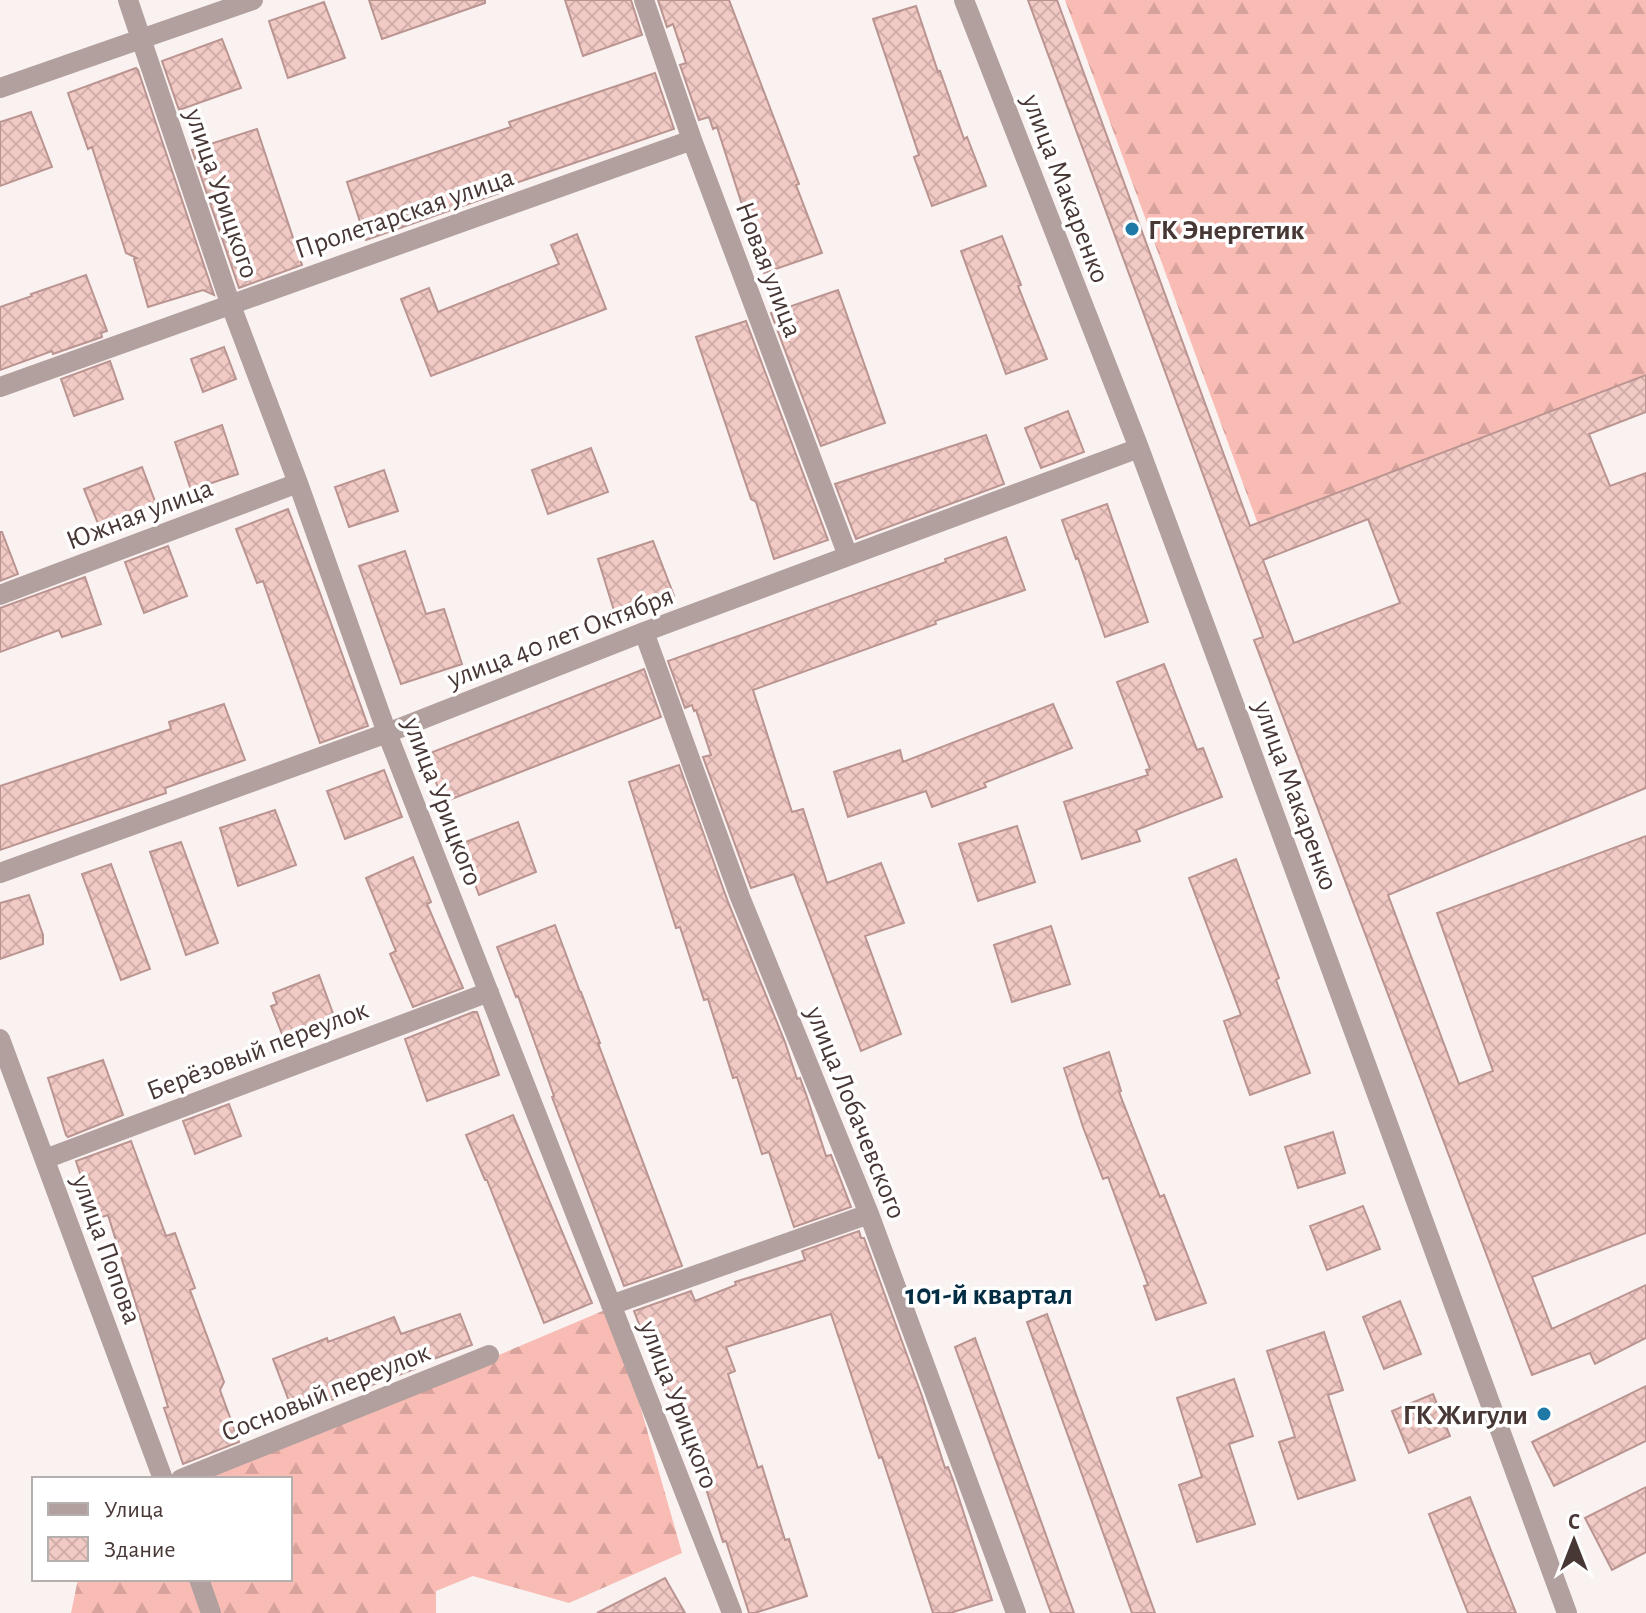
<svg xmlns="http://www.w3.org/2000/svg" width="1646" height="1613" font-family="'Alegreya Sans',sans-serif">
	<style>
		.forest { fill: url(#forest-firs) }
		.building { fill: url(#building-cross-hatch); stroke: #ba9490; stroke-width: 2; fill-rule: evenodd }
		.lines { fill: none; stroke-linecap: round; stroke-linejoin: round }
		.minor { stroke: #b1a09d; stroke-width: 20 }
		.poi-dot { fill: #1e79a7; stroke: #fff; stroke-width: 3 }
		.labels { text-anchor: middle; stroke-width: 7; stroke-linejoin: round; paint-order: stroke }
		.street-label { font-size: 28px; fill: #473735; stroke: #fff }
		.poi-label { font-size: 28px; font-weight: bold; fill: #473735; stroke: #fff; text-anchor: start }
		.neighbourhood-label { font-size: 30px; font-weight: bold; fill: #022d43; stroke: #fff }
	</style>
	<defs>
		<pattern id="forest-firs" width="22" height="20" patternUnits="userSpaceOnUse" patternTransform="scale(2)"><rect width="22" height="20" fill="#f9bcb4"/><path d="M5 1l3.5 6h-7zM16 11l3.5 6h-7z" fill="#d7a29b"/></pattern>
		<pattern id="building-cross-hatch" width="8" height="8" patternUnits="userSpaceOnUse" patternTransform="scale(2)"><rect width="8" height="8" fill="#f2cac5"/><path d="M0 0l8 8M0 8l8-8" fill="none" stroke="#d1aeaa"/></pattern>
	</defs>
	<rect width="100%" height="100%" fill="#faf2f1"/>
	<path class="forest" d="M1065,0H1646V379L1259,527Z
		M612,1307L682,1553L569,1603L473,1576L436,1591V1613H71L78,1579H290V1479H206Z"/>
	<path class="building" d="M369,0H485V3L382,39Z
		M565,0H631L642,35L583,56Z
		M658,0H729L799,184L796,185L822,253L764,273L717,127L713,129L709,117L699,120L680,65L686,63L673,24L667,27Z
		M1028,0H1057L1250,526L1646,375V412L1589,434L1610,486L1646,473V788L1388,895L1459,1084L1493,1071L1437,913L1646,836V1233L1532,1277L1552,1329L1646,1285V1338L1595,1364L1590,1353L1532,1375L1254,640L1263,637ZM1368,519L1400,603L1294,643L1263,560Z
		M324,2L345,58L288,78L269,21Z
		M916,6L938,72L940,71L964,139L967,137L986,186L932,206L914,157L919,155L873,19Z
		M222,39L241,88L179,110L162,61Z
		M136,68L138,70L214,295L203,290L148,307L134,259L137,258L126,253L92,147L88,149L68,93Z
		M655,73L674,129L504,187L505,191L366,240L347,182L511,127L509,122Z
		M31,112L52,167L0,186V122Z
		M257,129L302,265L239,288L192,150Z
		M577,234L606,309L431,376L401,299L429,288L438,312L559,264L551,245Z
		M1002,236L1021,285L1018,286L1047,359L1006,374L961,251Z
		M86,275L107,331L101,333L102,337L53,354L52,351L0,370V307L32,296L31,294Z
		M838,290L885,423L821,446L771,313Z
		M746,321L828,540L774,559L756,502L751,499L696,337Z
		M224,347L236,379L203,392L191,359Z
		M110,361L123,399L74,416L61,379Z
		M1068,411L1084,452L1041,468L1025,428Z
		M222,425L238,474L191,490L175,442Z
		M986,435L1004,484L856,539L835,484Z
		M591,448L608,492L548,514L532,470Z
		M142,467L156,504L99,526L84,489Z
		M384,470L398,511L349,527L335,487Z
		M1107,504L1148,622L1105,637L1078,558L1076,559L1062,520Z
		M288,509L320,593L368,726L320,743L263,581L257,583L236,529Z
		M0,532H2L18,574L0,581Z
		M1006,537L1025,590L935,621L936,624L753,690L792,812L803,809L827,883L881,863L904,923L865,936L901,1034L861,1051L794,874L751,888L703,757L711,755L696,710L694,711L692,705L685,708L668,661L946,562L945,559Z
		M653,541L674,596L616,617L598,559Z
		M168,546L187,596L144,613L125,562Z
		M405,551L426,614L444,609L462,664L401,684L359,566Z
		M85,577L101,624L62,637L59,630L0,652V608Z
		M1164,664L1197,750L1203,748L1222,797L1136,830L1140,841L1082,859L1064,802L1148,775L1146,770L1150,769L1117,682Z
		M644,669L661,717L444,802L425,755Z
		M224,704L245,760L165,788L166,793L0,850V786L171,729L169,722Z
		M1053,704L1072,748L984,783L986,787L932,807L926,791L848,817L834,772L900,750L903,762Z
		M679,765L728,902L785,1042L797,1079L800,1078L806,1094L826,1156L831,1155L851,1207L794,1227L769,1152L762,1154L737,1077L733,1078L708,999L704,1000L680,927L676,928L629,782Z
		M384,770L402,817L345,839L327,791Z
		M275,810L296,865L238,886L220,828Z
		M518,822L536,872L479,895L460,844Z
		M1017,826L1035,882L978,901L959,844Z
		M181,842L218,943L186,955L150,852Z
		M413,857L431,902L427,904L463,988L413,1007L390,954L396,951L366,878Z
		M1236,859L1279,978L1276,980L1310,1073L1250,1095L1224,1021L1241,1015L1189,878Z
		M111,864L150,969L121,980L82,874Z
		M29,895L43,935V944L0,959V903Z
		M555,925L580,992H581L600,1043H598L682,1266L624,1286L552,1097L554,1096L518,996L516,997L497,947Z
		M1051,926L1070,984L1012,1002L994,945Z
		M319,975L335,1019L284,1039L271,1006L277,1004L273,993Z
		M473,1012H477L499,1075L427,1101L405,1039Z
		M1109,1052L1121,1091L1119,1092L1160,1197L1164,1195L1206,1303L1156,1320L1144,1286L1148,1285L1108,1177L1103,1179L1083,1127L1064,1068Z
		M103,1060L123,1115L68,1137L66,1135L48,1078Z
		M229,1104L241,1136L195,1154L183,1121Z
		M513,1115L592,1303L544,1323L487,1180H485L466,1135Z
		M1333,1132L1345,1173L1298,1188L1285,1147Z
		M131,1141L166,1236L175,1233L195,1288L190,1290L224,1382L220,1390L239,1442L183,1464L164,1408L168,1407L108,1215L95,1219L76,1161Z
		M1363,1206L1380,1249L1327,1270L1310,1226Z
		M859,1231L861,1238H864L922,1396L945,1468L948,1467L953,1480L992,1600L950,1613H933L882,1457L879,1458L831,1314L726,1347L735,1371L728,1374L758,1468L762,1466L785,1540L789,1539L807,1596L755,1613H749L726,1541L723,1542L700,1470L696,1472L672,1396L668,1398L634,1311L691,1291L695,1301L736,1285L735,1282L805,1260L802,1251Z
		M1400,1301L1421,1354L1384,1369L1363,1317Z
		M460,1314L472,1345L414,1366L415,1369L294,1414L273,1359L327,1338L328,1342L394,1317L401,1334Z
		M1047,1314L1155,1613H1132L1027,1322Z
		M1324,1332L1343,1390L1328,1395L1355,1480L1298,1499L1279,1442L1295,1437L1267,1351Z
		M975,1338L1074,1613H1051L955,1347Z
		M1234,1379L1253,1436L1229,1444L1255,1524L1197,1542L1179,1485L1202,1477L1177,1398Z
		M1646,1386V1441L1554,1486L1532,1442Z
		M1433,1394L1450,1436L1409,1453L1392,1411Z
		M1646,1487V1552L1612,1570L1585,1518Z
		M1470,1497L1484,1533L1516,1613H1468L1429,1514Z
		M665,1578L685,1613H597Z"/>
	<g class="lines">
		<path class="minor" d="M128,0L230,303L298,483L387,733L732,1613
			M644,0L692,140L848,556
			M964,0L1139,448L1238,715L1567,1613
			M0,88L253,0
			M0,387L692,140
			M0,595L298,483
			M644,632L740,897L869,1214L1016,1613
			M0,873L387,733L644,632L1139,448
			M0,1039L163,1479
			M45,1159L489,992
			M611,1305L869,1214
			M181,1479L489,1355
			M199,1579L211,1613"/>
	</g>
	<g class="poi-dot">
		<circle cx="1132" cy="229" r="8"/>
		<circle cx="1544" cy="1414" r="8"/>
	</g>
	<g class="labels">
		<g class="street-label">
			<text transform="translate(1067 188) rotate(69)" y="10">улица Макаренко</text>
			<text transform="translate(223 193) rotate(71)" y="10">улица Урицкого</text>
			<text transform="translate(404 212) rotate(-19)" y="10">Пролетарская улица</text>
			<text transform="translate(770 269) rotate(69)" y="10">Новая улица</text>
			<text transform="translate(139 513) rotate(-21)" y="10">Южная улица</text>
			<text transform="translate(560 636) rotate(-21)" y="10">улица 40 лет Октября</text>
			<text transform="translate(1297 795) rotate(70)" y="10">улица Макаренко</text>
			<text transform="translate(444 801) rotate(69)" y="10">улица Урицкого</text>
			<text transform="translate(257 1049) rotate(-21)" y="10">Берёзовый переулок</text>
			<text transform="translate(857 1112) rotate(68)" y="10">улица Лобачевского</text>
			<text transform="translate(108 1249) rotate(70)" y="10">улица Попова</text>
			<text transform="translate(325 1391) rotate(-22)" y="10">Сосновый переулок</text>
			<text transform="translate(680 1404) rotate(69)" y="10">улица Урицкого</text>
		</g>
		<g class="poi-label">
			<text x="1148" y="239">ГК Энергетик</text>
			<text x="1528" y="1424" text-anchor="end">ГК Жигули</text>
		</g>
		<g class="neighbourhood-label">
			<text x="989" y="1304">101-й квартал</text>
		</g>
	</g>
	<rect x="32" y="1477" width="260" height="104" fill="#ffffff" stroke="#b5afae" stroke-width="2"/>
	<rect x="48" y="1503" width="40" height="12" fill="#b1a09d" stroke="#b5afae" stroke-width="2"/>
	<text x="104" y="1517" font-size="24" fill="#473735">Улица</text>
	<rect x="48" y="1537" width="40" height="24" fill="url(#building-cross-hatch)" stroke="#b5afae" stroke-width="2"/>
	<text x="104" y="1557" font-size="24" fill="#473735">Здание</text>
	<g transform="translate(1574 1541)" stroke="#ffffff" stroke-width="6" paint-order="stroke">
	<path d="M0-6L14 30L0 20L-14 30Z" fill="#473735"/>
	<text y="-12" font-size="22" font-weight="bold" text-anchor="middle" fill="#473735">С</text>
	</g>
</svg>
